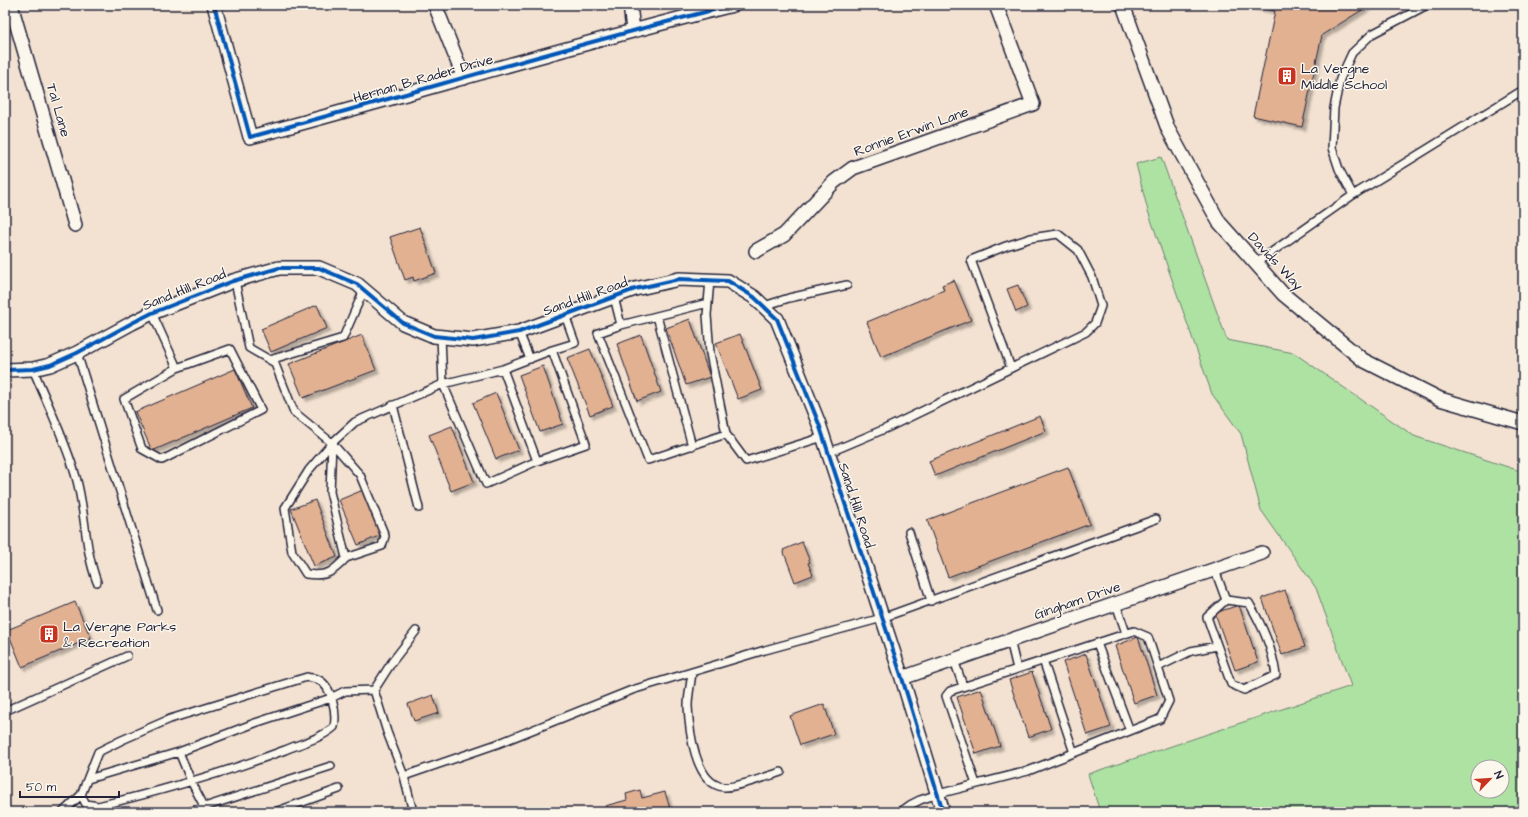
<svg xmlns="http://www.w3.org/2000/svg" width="1528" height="817" font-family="'Architects Daughter',sans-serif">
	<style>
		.green { fill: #aee2a3; stroke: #68826f; fill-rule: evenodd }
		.building { fill: #e1b192; stroke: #22223b; filter: url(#shadow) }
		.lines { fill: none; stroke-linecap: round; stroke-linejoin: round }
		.lane-casing { stroke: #22223b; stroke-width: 10 }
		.street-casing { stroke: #22223b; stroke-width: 16 }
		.lane { stroke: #fbf7ec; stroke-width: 7 }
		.street { stroke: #fbf7ec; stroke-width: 13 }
		.cycleway-casing { stroke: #fbf7ec; stroke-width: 6 }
		.cycleway { stroke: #0057b8; stroke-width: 4 }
		.labels { text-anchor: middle; stroke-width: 3; stroke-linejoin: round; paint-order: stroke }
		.poi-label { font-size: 14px; fill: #22223b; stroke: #fbf7ec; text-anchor: start }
		.street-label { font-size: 14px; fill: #22223b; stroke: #fbf7ec }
	</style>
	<defs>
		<filter id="shadow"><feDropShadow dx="3.5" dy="3.5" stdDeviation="1" flood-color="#0004"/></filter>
	</defs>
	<rect width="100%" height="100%" fill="#f3e2d1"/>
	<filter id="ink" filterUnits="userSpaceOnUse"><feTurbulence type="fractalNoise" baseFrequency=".025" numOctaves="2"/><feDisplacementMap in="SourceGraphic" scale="8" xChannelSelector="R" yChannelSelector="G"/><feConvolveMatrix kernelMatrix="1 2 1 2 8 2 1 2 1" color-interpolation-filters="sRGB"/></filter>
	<g filter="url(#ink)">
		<path class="green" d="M1161,157L1227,340L1294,353L1414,436L1523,472V812H1232L1229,807L1172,808L1143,812H1100L1088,774L1351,686L1316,588L1261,510L1241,434L1212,394L1148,211L1136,164ZM1478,767H1502V791H1478Z"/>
		<path class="building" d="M1247,5H1370L1322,35L1302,127L1253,116L1275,11Z
			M420,227L436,273L414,281L413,277L405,280L390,237Z
			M954,280L971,320L881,357L867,322L944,290L942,285Z
			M1018,285L1027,307L1016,312L1007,289Z
			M317,305L327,328L271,352L261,329Z
			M690,319L710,377L686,385L666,328Z
			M740,334L762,390L738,399L716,343Z
			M362,335L376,370L303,398L289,364Z
			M641,335L661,392L637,401L617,344Z
			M590,349L613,406L590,415L567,358Z
			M543,366L563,424L540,432L519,375Z
			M235,369L252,408L152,451L135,412Z
			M496,393L519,450L496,459L473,403Z
			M1040,416L1046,431L935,476L929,461Z
			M452,426L474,482L451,491L429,435Z
			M1068,467L1090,524L948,577L927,520Z
			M363,490L381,535L358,545L339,500Z
			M315,500L337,557L314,566L291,509Z
			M802,542L810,562L808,563L813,575L795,582L783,550Z
			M1285,590L1305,647L1282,655L1262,598Z
			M75,602L91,638L22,667L7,630Z
			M1239,605L1258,662L1235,670L1215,613Z
			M1138,637L1157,695L1134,703L1115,646Z
			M1086,654L1111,727L1087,735L1063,662Z
			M1032,672L1051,729L1028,737L1009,680Z
			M981,689L1000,746L976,754L957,697Z
			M433,695L439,713L414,721L408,704Z
			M824,704L834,734L800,745L790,716Z
			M640,790L642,798L665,792L671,812H607L605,806L627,800L626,794Z"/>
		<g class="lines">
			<g class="lane-casing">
				<path id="lane" d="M1353,195L1339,169L1332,148L1334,108L1340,79L1352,53L1372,34L1427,5
					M1256,263L1353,195L1523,90
					M710,280L707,315L710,353L726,434
					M235,281L249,348L275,363
					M364,290L343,338L273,359L294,412L332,443L355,422L443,384L503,369
					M614,297L621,325L598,333L648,460L726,434L746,461L823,437
					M764,306L789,298L847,285
					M152,313L177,368L230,349L261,410L162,460L142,449L124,399L177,368
					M657,316L692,446
					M621,325L708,303
					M519,332L530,359
					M441,337L443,384L486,484L537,461
					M552,350L503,369L537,461L586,444L552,350L575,343L565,315
					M77,353L157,610
					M33,369C48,405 65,440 76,477C86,512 84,548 97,582
					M393,405L419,508
					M332,443L330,492L346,558C333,572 327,577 306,574L292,552L285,508L309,470Z
					M332,443L360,475L385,536L382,546L346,558
					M828,453L887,428L1086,332L1095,323L1101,306L1092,277L1078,250L1058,234L1031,238L1006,246L971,260L1011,368
					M909,532L931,601
					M1215,570L1226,600L1249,603C1263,627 1272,647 1276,675L1244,690L1231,684L1207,617L1226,600
					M1116,604L1126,633
					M1010,640L1017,669
					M1097,643L1130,731
					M954,660L963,686
					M1043,660L1074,753
					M1158,667L1191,651L1217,646
					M692,672C691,683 688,695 688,706C689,729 695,785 724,787C736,788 768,776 781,772
					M5,711L127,656
					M179,752L191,781L207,812
					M404,776L387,732L374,690L392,662L416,631
					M88,779L179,752L255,723L331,698L345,691L374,690
					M63,812L81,795L98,752L122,740L170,719L307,677C310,678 314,678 317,679C332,685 337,713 334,727C320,739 302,743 285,750C224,773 161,791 98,806L86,804L81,795
					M189,812L331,766
					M275,812L339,789
					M413,812L404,776L497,744L632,690L765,650L882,618L1156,519
					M900,812L910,805L920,800L938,794L1028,771L1160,719L1169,701L1148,637L1134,631L950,691L946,696L976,784"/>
			</g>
			<g class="street-casing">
				<path id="street" d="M11,5L75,225
					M214,5L250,137C411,94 571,45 733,5
					M435,5L464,78
					M630,5L633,30
					M1123,5L1168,129L1219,222L1283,294L1363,360L1440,399L1523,423
					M756,251L784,235L834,182L853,168L1033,104L996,5
					M5,370L33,369L50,365L77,353L132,323L152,313L233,281L279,268H319L357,284L403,323L434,336L473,340L519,332L635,289L679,279L728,281L754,297L777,319L819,424L902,678L943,812
					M902,678L1262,553"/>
			</g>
			<use href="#lane" class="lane"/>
			<use href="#street" class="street"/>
			<g class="cycleway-casing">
				<path id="cycleway" d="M214,5L250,137C411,94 571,45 733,5
					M5,370L33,369L50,365L77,353L132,323L152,313L233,281L279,268H319L357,284L403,323L434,336L473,340L519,332L635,289L679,279L728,281L754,297L777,319L819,424L902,678L943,812"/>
			</g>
			<use href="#cycleway" class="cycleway"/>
		</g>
	</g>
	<defs>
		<g id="building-square" transform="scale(1)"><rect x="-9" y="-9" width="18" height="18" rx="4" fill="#c8321e" stroke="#fbf7ec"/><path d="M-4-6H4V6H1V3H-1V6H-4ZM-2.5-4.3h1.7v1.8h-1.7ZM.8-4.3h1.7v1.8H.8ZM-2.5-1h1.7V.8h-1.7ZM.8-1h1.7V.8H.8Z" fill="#fff"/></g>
	</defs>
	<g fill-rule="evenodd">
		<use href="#building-square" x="1287" y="76"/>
		<use href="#building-square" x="49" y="634"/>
	</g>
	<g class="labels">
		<g class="poi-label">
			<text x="1301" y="73">La Vergne<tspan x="1301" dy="16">Middle School</tspan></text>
			<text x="63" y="631">La Vergne Parks<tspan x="63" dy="16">&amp; Recreation</tspan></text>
		</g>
		<g class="street-label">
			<text transform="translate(423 78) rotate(-16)" y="5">Hernan B Rader Drive</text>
			<text transform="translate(59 110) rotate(74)" y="5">Tal Lane</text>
			<text transform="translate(911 131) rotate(-20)" y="5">Ronnie Erwin Lane</text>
			<text transform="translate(1276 261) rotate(47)" y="5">Davids Way</text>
			<text transform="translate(184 289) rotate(-22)" y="5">Sand Hill Road</text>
			<text transform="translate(585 296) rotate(-20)" y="5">Sand Hill Road</text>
			<text transform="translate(857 505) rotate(72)" y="5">Sand Hill Road</text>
			<text transform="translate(1077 600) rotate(-19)" y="5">Gingham Drive</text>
		</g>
	</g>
	<rect width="1528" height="817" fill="none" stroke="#fbf7ec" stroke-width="20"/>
	<rect x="10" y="10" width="1508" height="797" fill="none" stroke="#22223b" stroke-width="1.5" filter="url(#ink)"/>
	<g transform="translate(1490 779) rotate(65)"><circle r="19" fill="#fbf7ec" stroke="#a4a2a5"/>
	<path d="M0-3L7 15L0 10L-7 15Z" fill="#c8321e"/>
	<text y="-6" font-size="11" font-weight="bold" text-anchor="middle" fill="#22223b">N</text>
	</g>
	<path d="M20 791v6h99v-6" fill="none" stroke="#22223b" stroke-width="2"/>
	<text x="26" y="791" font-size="12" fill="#22223b" stroke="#fbf7ec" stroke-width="3" paint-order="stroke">50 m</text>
</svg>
